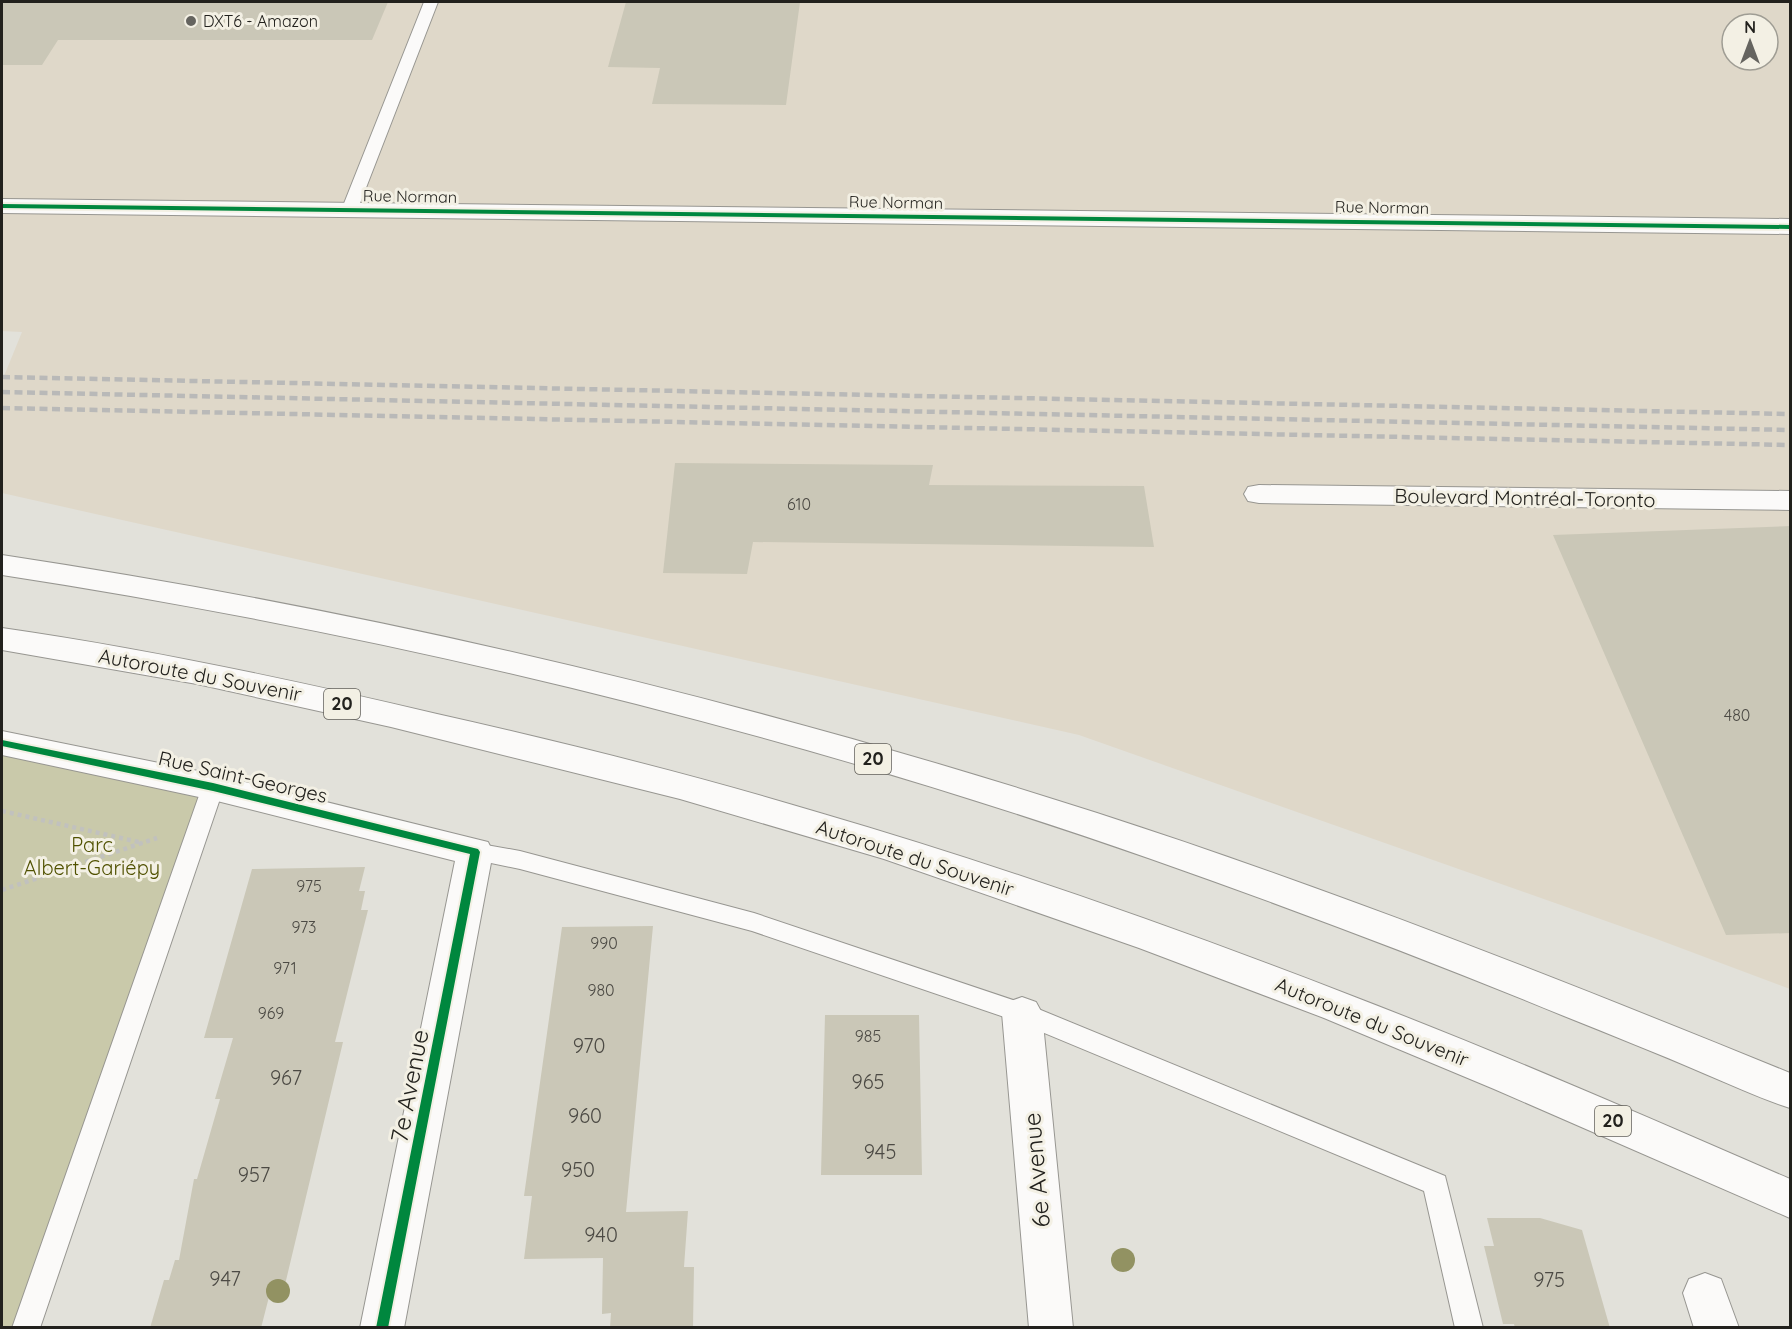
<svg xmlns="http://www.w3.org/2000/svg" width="1792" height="1329" font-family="Quicksand,sans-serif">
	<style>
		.industrial { fill: #dfd8c9; fill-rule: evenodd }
		.green { fill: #c9c9aa }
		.building { fill: #cac7b7 }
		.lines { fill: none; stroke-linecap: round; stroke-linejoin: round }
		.service-casing { stroke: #979691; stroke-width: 2 }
		.minor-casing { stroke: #979691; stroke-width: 2 }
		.tertiary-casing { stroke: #979691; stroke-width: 2 }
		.motorway-casing { stroke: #979691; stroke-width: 2 }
		.path { stroke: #c1c1be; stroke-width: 4.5; stroke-dasharray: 4 4; stroke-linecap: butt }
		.service { fill: #fbfaf9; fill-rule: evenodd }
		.minor { fill: #fbfaf9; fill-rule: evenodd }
		.tertiary { fill: #fbfaf9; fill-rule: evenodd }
		.motorway { fill: #fbfaf9; fill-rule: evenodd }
		.rail { stroke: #b9b9b8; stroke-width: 4.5; stroke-dasharray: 8 4.5; stroke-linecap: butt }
		.cycleway-casing { stroke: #f3f0e4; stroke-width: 4 }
		.cycleway { fill: #00873e; fill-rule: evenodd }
		.tree { fill: #929262 }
		.poi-dot { fill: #65645f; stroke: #f3f0e4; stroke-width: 2 }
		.labels { text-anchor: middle; stroke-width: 6; stroke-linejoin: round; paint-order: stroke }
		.far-poi-label { font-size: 16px; fill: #22211d; stroke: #f3f0e4; text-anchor: start }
		.far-street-label { font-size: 16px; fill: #22211d; stroke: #f3f0e4 }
		.number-label { font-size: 16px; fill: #4c4a44 }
		.shield { fill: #f3f0e4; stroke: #615f59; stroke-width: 1.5 }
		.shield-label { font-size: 18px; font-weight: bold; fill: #22211d }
		.street-label { font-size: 20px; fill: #22211d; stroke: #f3f0e4 }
		.park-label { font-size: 20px; fill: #505100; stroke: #f3f0e4 }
		.near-number-label { font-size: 20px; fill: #4c4a44 }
		.near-street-label { font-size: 24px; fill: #22211d; stroke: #f3f0e4 }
	</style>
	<rect width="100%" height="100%" fill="#e2e1da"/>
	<path class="industrial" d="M2,2H1790V989L1654,938L1079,735L2,493V381L22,332L2,331ZM1732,24H1768V60H1732Z"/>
	<path class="green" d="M2,743L213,787L26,1327H2Z"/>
	<path class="building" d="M2,2H388L372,40H58L42,65H2Z
		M626,2H800L786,105L652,104L660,68L608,67Z
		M675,463L933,465L929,485L1144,486L1154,547L753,542L747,574L663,573Z
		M1791,526V933L1726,935L1553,535Z
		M365,867L359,891H365L361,910H368L335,1042H343L283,1293H270L261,1328H150L164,1280H169L175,1260H179L194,1179H197L220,1099H215L233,1038H204L252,869Z
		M653,926L626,1212L688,1211L684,1267H694L693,1327L610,1328L611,1313L602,1314L603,1258L524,1259L532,1196H524L562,927Z
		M825,1015H919L922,1175H821Z
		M1487,1218H1540L1582,1230L1610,1328H1515L1514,1324H1503L1484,1246H1494Z"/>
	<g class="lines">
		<g class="service-casing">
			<path id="service" d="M424,2H438L357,211L349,216L343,214L341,211Z
				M213,779L221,781L224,787L40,1328H12L202,787L205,781Z
				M475,843L520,851L754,913L1031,1006L1445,1176L1483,1328H1455L1424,1191L1013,1020L752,931L520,869L467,858L463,852L467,846Z"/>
		</g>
		<g class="minor-casing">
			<path id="minor" d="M1259,485L1790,491V510L1259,503L1248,501L1244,494L1248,487Z
				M2,731L213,774L488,842L493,852L404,1328H360L455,861L213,800L2,755Z
				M1022,997L1036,1002L1042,1013L1073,1328H1029L1002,1013L1008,1002Z
				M1705,1273L1721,1279L1739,1328H1694L1683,1293L1689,1279Z"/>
		</g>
		<g class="tertiary-casing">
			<path id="tertiary" d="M2,199L1790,219V234L2,213Z"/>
		</g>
		<g class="motorway-casing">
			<path id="motorway" d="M2,555C373,611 740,698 1097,813C1332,889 1562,980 1790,1073V1108C1761,1099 1732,1085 1703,1073C1657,1053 1611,1035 1564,1016C1428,960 1290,908 1151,859C779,729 391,635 2,575Z
				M2,628C148,649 293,680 437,714C566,743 694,775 820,813C998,865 1174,927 1347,994C1496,1051 1643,1115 1790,1179V1218L1494,1089L1324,1018L1139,948L884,859L680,799L391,727L197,684L2,650Z"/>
		</g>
		<path class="path" d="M2,811L143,843
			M2,890L157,838"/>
		<use href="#service" class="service"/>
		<use href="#minor" class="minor"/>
		<use href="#tertiary" class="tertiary"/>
		<use href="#motorway" class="motorway"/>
		<path class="rail" d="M2,377L1790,414
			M2,392L1790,430
			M2,408L1790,445"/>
		<g class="cycleway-casing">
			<path id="cycleway" d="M2,204L1790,225V229L2,208Z
				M2,740L213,783L478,849L480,852L388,1328H376L470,854L213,791L2,746Z"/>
		</g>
		<use href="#cycleway" class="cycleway"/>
	</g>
	<g class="tree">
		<circle cx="1123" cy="1260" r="12"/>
		<circle cx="278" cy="1291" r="12"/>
	</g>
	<circle class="poi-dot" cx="191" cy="21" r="6"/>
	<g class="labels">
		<g class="far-poi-label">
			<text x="203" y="27">DXT6 - Amazon</text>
		</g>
		<g class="far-street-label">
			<text transform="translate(410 196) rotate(1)" y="6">Rue Norman</text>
			<text transform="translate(896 202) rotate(1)" y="6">Rue Norman</text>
			<text transform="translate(1382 207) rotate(1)" y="6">Rue Norman</text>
		</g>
		<g class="number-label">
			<text x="799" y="510">610</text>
			<text x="1737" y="721">480</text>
			<text x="309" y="892">975</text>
			<text x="304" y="933">973</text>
			<text x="604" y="949">990</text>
			<text x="285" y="974">971</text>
			<text x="601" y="996">980</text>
			<text x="271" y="1019">969</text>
			<text x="868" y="1042">985</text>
		</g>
		<g class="shield">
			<rect x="324" y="689" width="36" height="30" rx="4.5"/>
			<rect x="855" y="744" width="36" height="30" rx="4.5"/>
			<rect x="1595" y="1106" width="36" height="30" rx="4.5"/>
		</g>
		<g class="shield-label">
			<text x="342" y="710">20</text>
			<text x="873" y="765">20</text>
			<text x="1613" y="1127">20</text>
		</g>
		<g class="street-label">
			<text transform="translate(1525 498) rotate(1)" y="7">Boulevard Montréal-Toronto</text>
			<text transform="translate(200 675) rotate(11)" y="7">Autoroute du Souvenir</text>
			<text transform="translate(243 777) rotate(13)" y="7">Rue Saint-Georges</text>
			<text transform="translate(915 858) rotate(18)" y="7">Autoroute du Souvenir</text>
			<text transform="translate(1372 1022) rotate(22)" y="7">Autoroute du Souvenir</text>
		</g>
		<g class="park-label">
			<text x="92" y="852">Parc<tspan x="92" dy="23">Albert-Gariépy</tspan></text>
		</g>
		<g class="near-number-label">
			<text x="589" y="1053">970</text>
			<text x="286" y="1085">967</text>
			<text x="868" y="1089">965</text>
			<text x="585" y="1123">960</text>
			<text x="880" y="1159">945</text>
			<text x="578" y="1177">950</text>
			<text x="254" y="1182">957</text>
			<text x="601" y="1242">940</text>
			<text x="225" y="1286">947</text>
			<text x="1549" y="1287">975</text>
		</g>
		<g class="near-street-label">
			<text transform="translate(410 1086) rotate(-79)" y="8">7e Avenue</text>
			<text transform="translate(1037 1170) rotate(-95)" y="8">6e Avenue</text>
		</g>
	</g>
	<rect width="1792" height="1329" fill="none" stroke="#22211d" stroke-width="6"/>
	<g transform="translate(1750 42)"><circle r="28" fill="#f3f0e4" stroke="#9f9d94" stroke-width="1.5"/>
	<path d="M0-4.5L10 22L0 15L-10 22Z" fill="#65645f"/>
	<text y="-9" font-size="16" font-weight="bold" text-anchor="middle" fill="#22211d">N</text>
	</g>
</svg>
